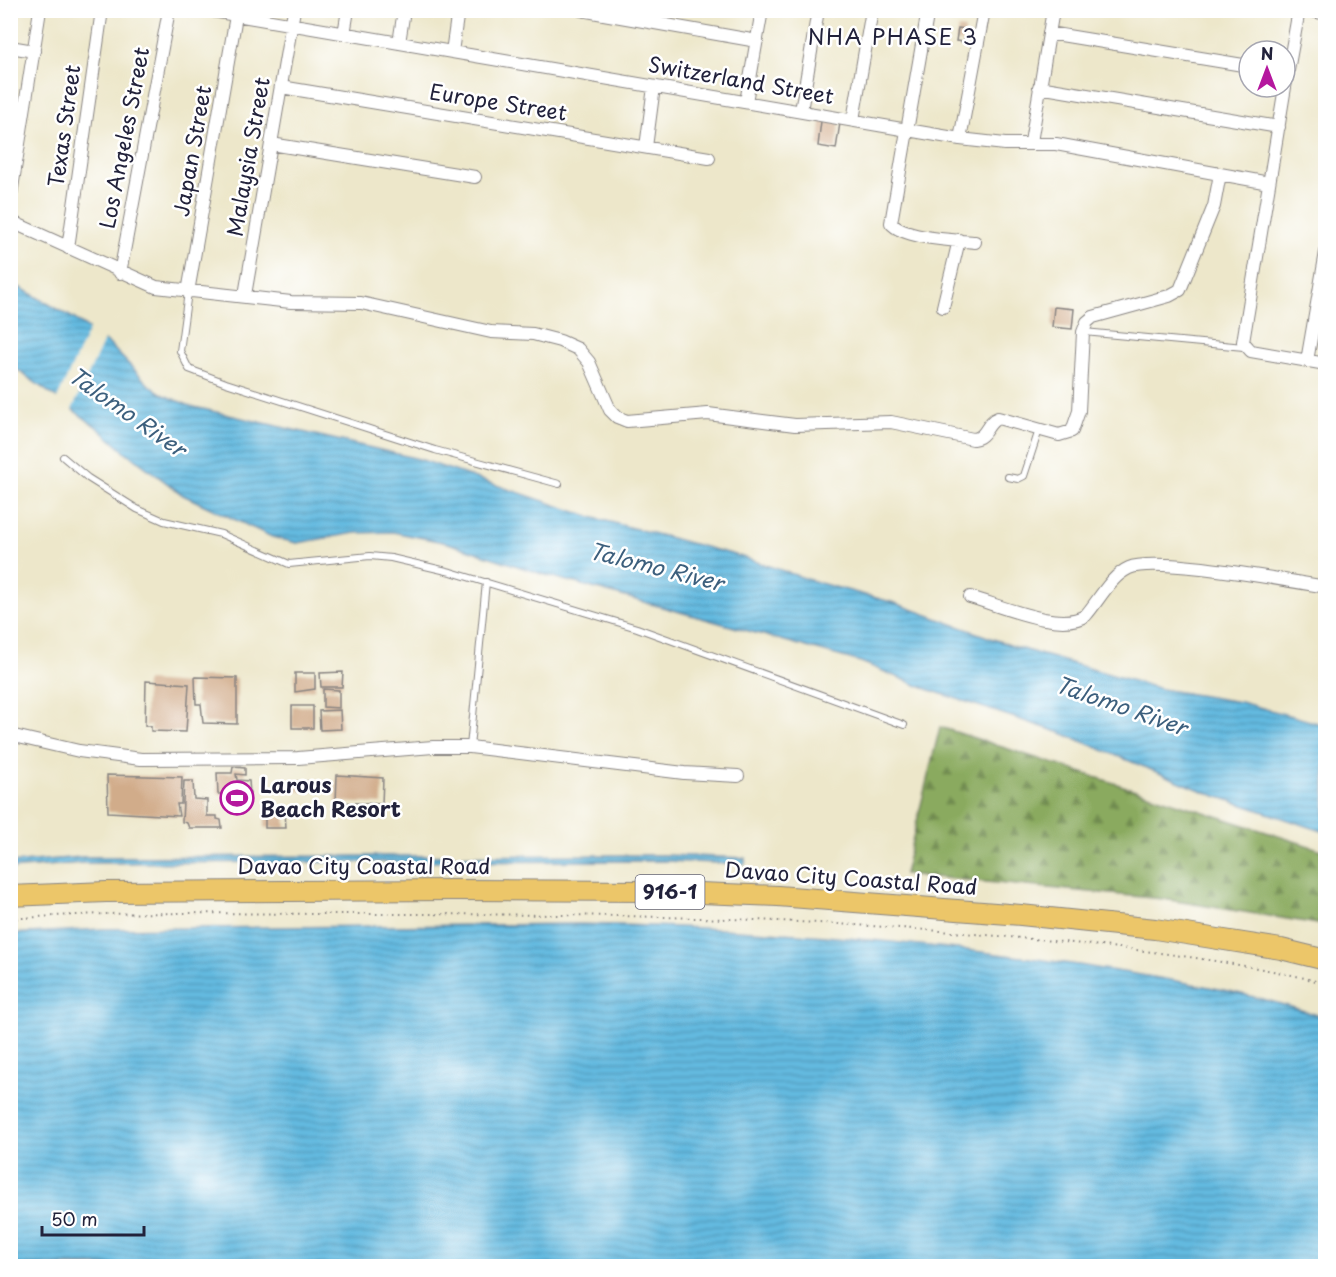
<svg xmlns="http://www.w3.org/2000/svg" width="1336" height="1277" font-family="'Playpen Sans',sans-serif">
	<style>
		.forest { fill: url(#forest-firs); stroke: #56664c; stroke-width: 1.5 }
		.water { fill: url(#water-rules); stroke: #426e8e; stroke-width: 1.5 }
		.pier { fill: #ede7ca }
		.building { fill: #d1ac8a }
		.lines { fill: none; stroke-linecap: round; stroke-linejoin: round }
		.lane-casing { stroke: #888482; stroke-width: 8 }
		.street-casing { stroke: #888482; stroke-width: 14 }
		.primary-casing { stroke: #888482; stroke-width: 22 }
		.path { stroke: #888482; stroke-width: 2; stroke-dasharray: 1.5 4.5; stroke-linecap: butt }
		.lane { stroke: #fff; stroke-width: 6 }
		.street { stroke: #fff; stroke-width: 12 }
		.primary { stroke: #ecc669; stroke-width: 20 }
		.labels { text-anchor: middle; stroke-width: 5; stroke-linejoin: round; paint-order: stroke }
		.shield { fill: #fff; stroke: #646476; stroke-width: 1.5 }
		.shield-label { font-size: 20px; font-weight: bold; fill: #22223b }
		.street-label { font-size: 21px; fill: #22223b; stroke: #fff }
		.poi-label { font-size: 21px; font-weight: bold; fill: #22223b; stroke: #fff; text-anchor: start }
		.neighbourhood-label { font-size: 22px; letter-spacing: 1.5px; fill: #22223b; stroke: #fff }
		.water-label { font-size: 22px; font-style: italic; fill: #3c5f7d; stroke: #fff }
	</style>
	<defs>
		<pattern id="forest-firs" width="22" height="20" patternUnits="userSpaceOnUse" patternTransform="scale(1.5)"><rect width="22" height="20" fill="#8aaa5e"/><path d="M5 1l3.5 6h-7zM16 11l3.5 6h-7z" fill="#708a4f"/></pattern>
		<pattern id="water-rules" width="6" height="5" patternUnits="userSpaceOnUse" patternTransform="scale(1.5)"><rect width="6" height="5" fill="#63bae0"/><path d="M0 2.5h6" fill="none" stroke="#5197b7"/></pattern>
	</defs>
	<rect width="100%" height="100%" fill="#fff"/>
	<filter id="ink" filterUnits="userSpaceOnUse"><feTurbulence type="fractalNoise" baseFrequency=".0167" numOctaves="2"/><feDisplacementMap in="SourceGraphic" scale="12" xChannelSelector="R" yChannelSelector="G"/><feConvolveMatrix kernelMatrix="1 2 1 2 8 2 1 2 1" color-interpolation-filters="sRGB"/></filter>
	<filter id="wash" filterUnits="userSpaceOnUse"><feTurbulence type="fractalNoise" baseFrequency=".008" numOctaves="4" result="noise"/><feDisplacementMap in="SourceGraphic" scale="24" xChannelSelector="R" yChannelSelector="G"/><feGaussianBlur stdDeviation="1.35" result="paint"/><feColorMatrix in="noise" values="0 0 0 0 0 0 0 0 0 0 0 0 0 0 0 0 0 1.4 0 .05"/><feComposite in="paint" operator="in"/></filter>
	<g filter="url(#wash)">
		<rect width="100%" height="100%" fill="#ede7ca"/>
		<path class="forest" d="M940,727L1325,851V925L1163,899L904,874Z"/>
		<path class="water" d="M10,282L73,318L110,345L150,386L164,395L190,406L419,459L591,517L739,556L816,582L895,603L1015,647L1161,689L1240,702L1325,725V832L1210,794L1064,734L924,688L861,662L539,573L448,543L393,532L355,533L297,543L272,537L183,495L123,450L98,428L11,365Z
			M664,855L745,858V864L664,861L82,863L10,869L11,863L82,857Z
			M577,924C745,927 911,940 1078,965C1162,978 1245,990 1325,1018V1266H11V934L104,929Z"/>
		<path class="pier" d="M90,327L105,338L71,412L56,401Z"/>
		<g id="blocks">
			<path class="building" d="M958,28L965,29L964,42L956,41Z
				M821,121L840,123L836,149L818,146Z
				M1054,307L1074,309L1072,329L1052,327Z
				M343,672L342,687H321L320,673Z
				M295,673H315V689L295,692Z
				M195,677L237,678V724L203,723L201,704H196Z
				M146,681L189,684L186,732L151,731V726H145Z
				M323,689L339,690V708L323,707Z
				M292,706H313V728H292Z
				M340,710L341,729L320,730L319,711Z
				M233,767L245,768V775L236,774L237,780L249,781L250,794H218L217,773H232Z
				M107,775L182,777L181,804H177L179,816L108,812Z
				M337,775L383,778L382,804L336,802Z
				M184,781H193L194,799L207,800V816H217V819L221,820L222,828H189L187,823L182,822Z
				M297,781H311V792L297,791Z
				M265,810L285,811L286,828H265Z"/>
		</g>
	</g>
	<g filter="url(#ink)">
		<use href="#blocks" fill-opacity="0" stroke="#888482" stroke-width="1.5"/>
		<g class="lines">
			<g class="lane-casing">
				<path id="lane" d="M188,292L180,351L189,369L226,383L435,450L559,484
					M1084,332L1244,347
					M63,457L88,478L137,509L164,521L221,534L289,564L370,556L391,558L451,572L637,628L904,725
					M1008,477L1018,479L1024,476L1039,430
					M470,747L486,582"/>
			</g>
			<g class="street-casing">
				<path id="street" d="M207,10L960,139L1005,144H1056L1269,183
					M581,10L757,41
					M928,10L891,223C904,239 954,240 975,242
					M1307,10L1326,14
					M1049,33L1249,66
					M344,34L348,10
					M399,43L404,10
					M10,47L34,51
					M452,52L458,10
					M281,87L709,158
					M1039,87L1279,127
					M1285,87L1243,342L1251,351L1326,364
					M1285,87L1299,10
					M746,102L762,10
					M801,111L818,10
					M853,120L872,10
					M960,139L984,10
					M1031,142L1053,10
					M271,144L475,177
					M646,147L654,87
					M10,201L40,10
					M10,221L156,287L291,302L361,303L491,332L533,334L560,341L578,349L589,362L610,410L617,417L627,421L708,414L795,425L891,422L973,439C987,438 986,422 998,418L1059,435L1072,431L1079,411L1083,332L1087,322L1093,317L1169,296L1180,290L1214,206L1220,174
					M68,248L102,10
					M120,273L169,10
					M188,292L237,10
					M245,295L294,10
					M943,307L959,240
					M1307,361L1326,252
					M970,597C999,605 1061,633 1086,615C1099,600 1111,576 1129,568C1156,556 1290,581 1326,587
					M10,735L79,751L141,759L298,758L433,747H470L684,773L738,776"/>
			</g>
			<g class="primary-casing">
				<path id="primary" d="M10,896L106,892L453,890L648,891L778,896L1021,915L1155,929L1281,949L1326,960"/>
			</g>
			<path class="path" d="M10,919C120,910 232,914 342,914C546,914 748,915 952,932C1033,939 1115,946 1196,958C1239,965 1283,971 1326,984"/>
			<use href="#lane" class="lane"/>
			<use href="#street" class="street"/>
			<use href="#primary" class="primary"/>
		</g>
	</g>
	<defs>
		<g id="stadium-ring" transform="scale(1.725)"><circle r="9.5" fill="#fff" stroke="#b5179e" stroke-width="1.5"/><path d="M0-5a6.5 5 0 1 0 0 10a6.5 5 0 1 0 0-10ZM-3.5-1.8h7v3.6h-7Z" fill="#b5179e"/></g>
	</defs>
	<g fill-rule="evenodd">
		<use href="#stadium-ring" x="237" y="798"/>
	</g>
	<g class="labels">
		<rect class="shield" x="635.5" y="875" width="69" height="34" rx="4.5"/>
		<g class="shield-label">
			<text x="670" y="899">916-1</text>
		</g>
		<g class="street-label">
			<text transform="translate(741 81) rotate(10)" y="7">Switzerland Street</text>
			<text transform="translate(498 103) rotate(9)" y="7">Europe Street</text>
			<text transform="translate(65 126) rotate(-82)" y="7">Texas Street</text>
			<text transform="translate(125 138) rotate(-79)" y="7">Los Angeles Street</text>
			<text transform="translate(193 151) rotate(-80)" y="7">Japan Street</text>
			<text transform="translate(249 157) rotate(-80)" y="7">Malaysia Street</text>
			<text x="364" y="874">Davao City Coastal Road</text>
			<text transform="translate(851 879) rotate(4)" y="7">Davao City Coastal Road</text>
		</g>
		<g class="poi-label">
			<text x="260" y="793">Larous<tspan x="260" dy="24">Beach Resort</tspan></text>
		</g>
		<g class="neighbourhood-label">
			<text x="893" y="45">NHA PHASE 3</text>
		</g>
		<g class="water-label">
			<text transform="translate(127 412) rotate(35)" y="8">Talomo River</text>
			<text transform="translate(656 567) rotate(14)" y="8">Talomo River</text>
			<text transform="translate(1121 706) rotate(19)" y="8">Talomo River</text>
		</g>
	</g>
	<rect width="1336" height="1277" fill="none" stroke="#fff" stroke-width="36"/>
	<g transform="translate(1267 69)"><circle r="28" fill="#ffffff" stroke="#a7a7b1" stroke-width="1.5"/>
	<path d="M0-4.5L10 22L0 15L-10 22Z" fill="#b5179e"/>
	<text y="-9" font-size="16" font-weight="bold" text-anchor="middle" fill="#22223b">N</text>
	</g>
	<path d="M42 1226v9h102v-9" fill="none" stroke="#22223b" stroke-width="3"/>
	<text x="51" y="1226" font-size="18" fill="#22223b" stroke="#ffffff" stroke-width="4.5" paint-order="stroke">50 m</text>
</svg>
